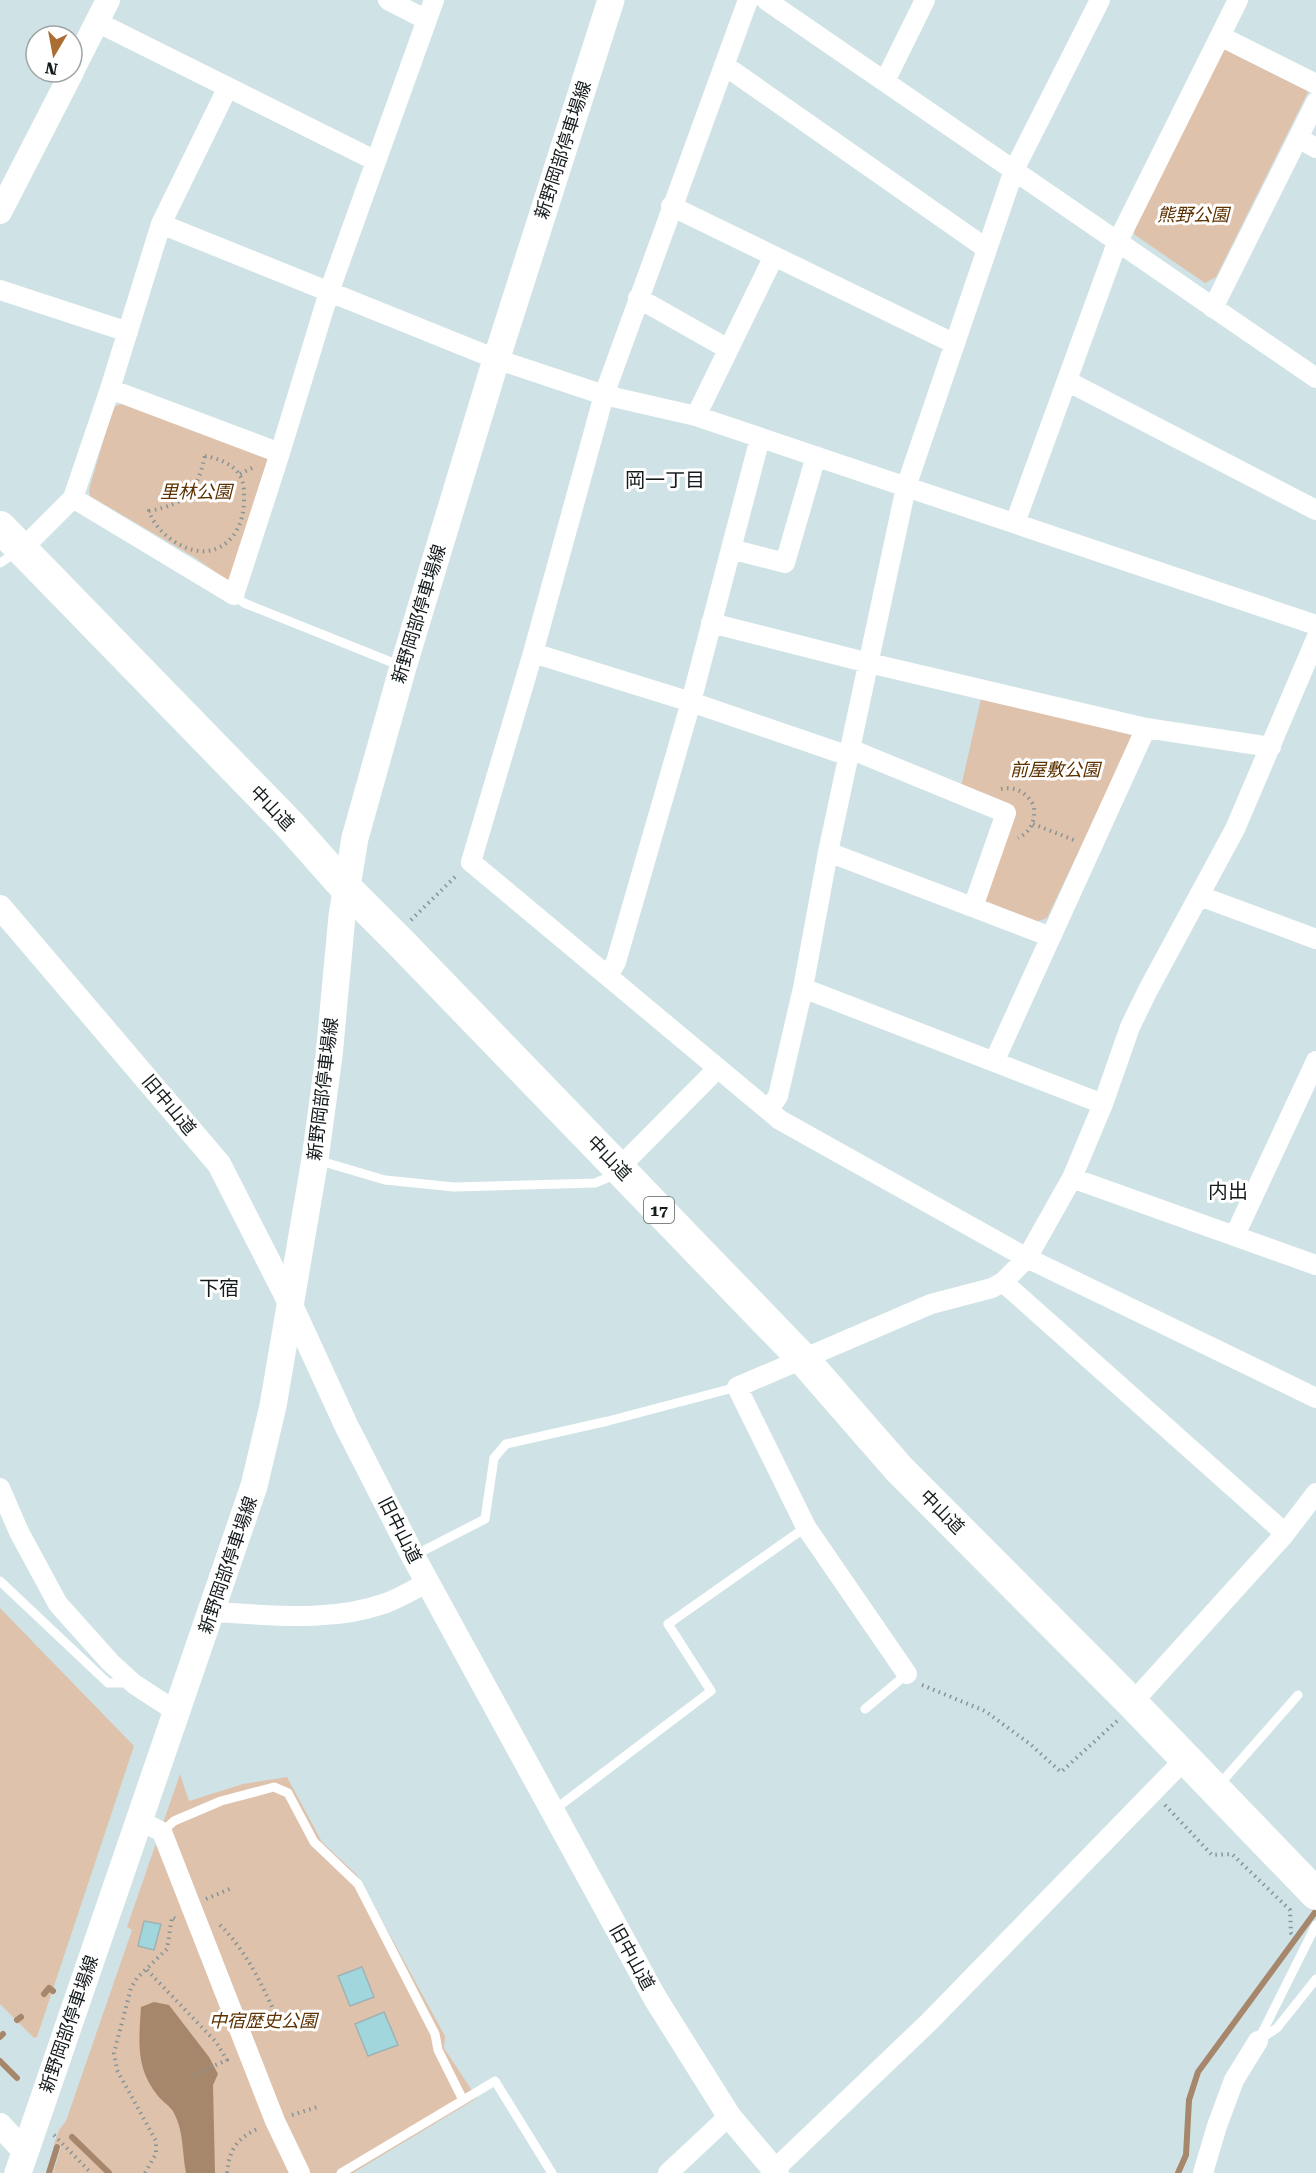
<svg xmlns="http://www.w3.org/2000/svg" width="1316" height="2173" font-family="'Roboto Serif','Noto Sans JP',serif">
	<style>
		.green { fill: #dfc2ac }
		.water { fill: #a7876c }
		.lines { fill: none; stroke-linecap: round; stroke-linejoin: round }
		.stream { stroke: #a7876c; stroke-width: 6 }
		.building { fill: #a1d6dc; stroke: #9fb2b4; stroke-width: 1.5 }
		.path { stroke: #859496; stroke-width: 4; stroke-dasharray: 1.5 4.5; stroke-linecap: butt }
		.service { stroke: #fff; stroke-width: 9 }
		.minor { stroke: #fff; stroke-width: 20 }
		.tertiary { stroke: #fff; stroke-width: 24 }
		.secondary { stroke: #fff; stroke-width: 27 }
		.trunk { stroke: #fff; stroke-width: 32 }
		.labels { text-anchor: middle; stroke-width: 6; stroke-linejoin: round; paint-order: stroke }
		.shield { fill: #fff; stroke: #5a5f60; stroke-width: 1.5 }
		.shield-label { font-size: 16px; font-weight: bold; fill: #141b1c }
		.street-label { font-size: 18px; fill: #141b1c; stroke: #fff }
		.park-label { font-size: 18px; font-style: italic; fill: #5d3100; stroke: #fff }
		.neighbourhood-label { font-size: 20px; fill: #141b1c; stroke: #fff }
	</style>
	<rect width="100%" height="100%" fill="#cfe3e6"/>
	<path class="green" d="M1223,48L1309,90L1216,277L1205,283L1135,235L1132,228Z
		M124,403L268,459L230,582L194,557L90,496L89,490L113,407Z
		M982,694L1130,730L1133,737L1047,918L1036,922L981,899L1013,808L961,787Z
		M0,1608L134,1746L37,2037L34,2038L0,2004Z
		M180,1774L189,1801L243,1784L287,1777L322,1842L357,1875L445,2036L444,2048L477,2098L353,2173H53L61,2147L54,2144L59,2130L66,2121L132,1930L127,1927Z"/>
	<path class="water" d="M154,2002L169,2005L209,2057L218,2074L213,2085L215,2173H186C182,2153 184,2132 174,2113C171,2107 163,2102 158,2096C135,2068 139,2041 141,2007Z"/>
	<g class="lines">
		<path class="stream" d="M44,1994L49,1988L53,1991
			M17,2020L21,2017
			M0,2037L3,2034
			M0,2061L17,2078
			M72,2137L109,2173
			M49,2173L57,2147
			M1178,2173L1186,2155L1189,2100L1198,2072L1316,1911"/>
	</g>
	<path class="building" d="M144,1921L161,1924L154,1950L138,1946Z
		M362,1967L374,1997L350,2006L338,1976Z
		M384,2012L398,2045L368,2056L355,2024Z"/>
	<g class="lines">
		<path class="path" d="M205,456C217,458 234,464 240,476C245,484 244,494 244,503C242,542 211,565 175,542C163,534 154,525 149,511C188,503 196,493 205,456Z
			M240,474L256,466
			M1001,789C1016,786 1027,793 1034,806C1035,821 1032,831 1018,838
			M1033,824L1074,840
			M411,920L457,875
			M922,1685L985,1711L1030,1744L1061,1772L1117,1721
			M1165,1805L1212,1855L1232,1854L1290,1910L1291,1933L1296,1937
			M206,1899L232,1888
			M220,1925C246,1951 260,1981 275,2013H281
			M147,1970L216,2042L227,2060L194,2075
			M292,2115L317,2107
			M54,2135L91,2173
			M145,2173L156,2154V2141L117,2070L114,2053L131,1988L137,1978L167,1949L172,1917L176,1919
			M227,2173C229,2149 238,2137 260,2128"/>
		<path class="service" d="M0,563L17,552
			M234,595L244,603L401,666
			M317,1160L385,1180L454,1187L595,1183L607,1178L615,1172
			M415,1555L485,1519L494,1458L506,1444L608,1421L737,1387
			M0,1581L108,1683H130
			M865,1709L907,1674
			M1219,1785L1298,1695
			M554,1810L711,1691L668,1624L806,1527
			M162,1832L174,1821L221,1801L274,1787L288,1793L314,1842L358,1884L435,2034L438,2050L463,2100
			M1259,2040L1277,2028L1316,1979
			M1258,2041L1316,1925
			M341,2173L495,2081L552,2173"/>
		<path class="minor" d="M388,0L427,20
			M748,0L604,395L533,653L471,862L780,1120L1027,1258L1316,1398
			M766,0L1316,378
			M97,22L376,161
			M1220,36L1316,84
			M724,65L987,249
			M885,81L925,0
			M1298,138L1316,148
			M671,206L955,344
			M161,224L496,359L604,395L696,416L1316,625
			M0,290L128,332
			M638,298L728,349
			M1213,308L1316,102
			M1067,381L1316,510
			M110,389L280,453
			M696,416L774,256
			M73,498L234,595L280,453L329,292L434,0
			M1015,523L1117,243L1238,0
			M731,549L785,563L816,456
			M21,550L73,498L110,389L161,224L228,87
			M711,623L869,663L1146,728L1271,747
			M533,653L691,702L849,756
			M850,749L1006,813L973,907
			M828,852L1051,937
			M1200,896L1316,939
			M608,975L616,962L691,702L760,438
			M803,988L1103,1104
			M994,1062L1146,728
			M769,1109L778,1096L803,988L828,852L906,487L1014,170L1100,0
			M619,1168L717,1069
			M1072,1178L1316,1265
			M1235,1235L1316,1061
			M1003,1282L1278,1527L1284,1535
			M0,1488L19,1532L58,1604L110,1662L134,1684L177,1712
			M213,1612C271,1615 330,1623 386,1603C400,1598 414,1589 427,1583
			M907,1674L806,1527L737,1387L931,1304L992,1288L1003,1282L1027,1258L1072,1178L1103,1104L1130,1027L1148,990L1235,829L1316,639
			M1132,1703L1284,1535L1316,1493
			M139,1820L162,1832L275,2121L300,2173
			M774,2170L929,2022L1186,1758
			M668,2173L729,2116
			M1203,2173L1217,2126L1234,2080L1258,2041"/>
		<path class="tertiary" d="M72,71L108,0
			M0,212L72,72
			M0,907L219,1164L290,1303L346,1425L413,1556L655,1998L729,2116L777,2173
			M0,2125L25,2152"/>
		<path class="secondary" d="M18,2173L254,1486L273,1406L315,1159L329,1056L342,916L355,838L403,667L492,373L611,0"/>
		<path class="trunk" d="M0,527L290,825L346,888L402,944L803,1359L899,1469L1132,1703L1316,1894"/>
	</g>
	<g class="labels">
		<rect class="shield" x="644" y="1197" width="30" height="26" rx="4.5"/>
		<g class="shield-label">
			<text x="659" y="1216">17</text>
		</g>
		<g class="street-label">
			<text transform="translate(563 150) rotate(-72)" y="6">新野岡部停車場線</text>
			<text transform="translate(419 614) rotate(-73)" y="6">新野岡部停車場線</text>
			<text transform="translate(272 808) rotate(46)" y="6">中山道</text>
			<text transform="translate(323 1089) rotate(-83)" y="6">新野岡部停車場線</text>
			<text transform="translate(169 1105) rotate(50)" y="6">旧中山道</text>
			<text transform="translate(609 1158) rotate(46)" y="6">中山道</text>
			<text transform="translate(942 1512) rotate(45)" y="6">中山道</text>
			<text transform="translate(400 1530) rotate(63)" y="6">旧中山道</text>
			<text transform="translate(228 1565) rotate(-71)" y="6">新野岡部停車場線</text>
			<text transform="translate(632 1957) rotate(61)" y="6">旧中山道</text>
			<text transform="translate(69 2024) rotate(-71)" y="6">新野岡部停車場線</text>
		</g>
		<g class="park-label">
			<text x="1193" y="221">熊野公園</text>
			<text x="196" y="498">里林公園</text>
			<text x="1055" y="776">前屋敷公園</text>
			<text x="263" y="2027">中宿歴史公園</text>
		</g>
		<g class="neighbourhood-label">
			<text x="665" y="487">岡一丁目</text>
			<text x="1228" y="1198">内出</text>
			<text x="219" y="1295">下宿</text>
		</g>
	</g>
	<g transform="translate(54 54) rotate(190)"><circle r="28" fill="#ffffff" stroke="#a1a4a4" stroke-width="1.5"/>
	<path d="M0-4.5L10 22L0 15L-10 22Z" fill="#ac6d33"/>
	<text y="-9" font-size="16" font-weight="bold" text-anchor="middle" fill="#141b1c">N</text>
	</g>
</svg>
